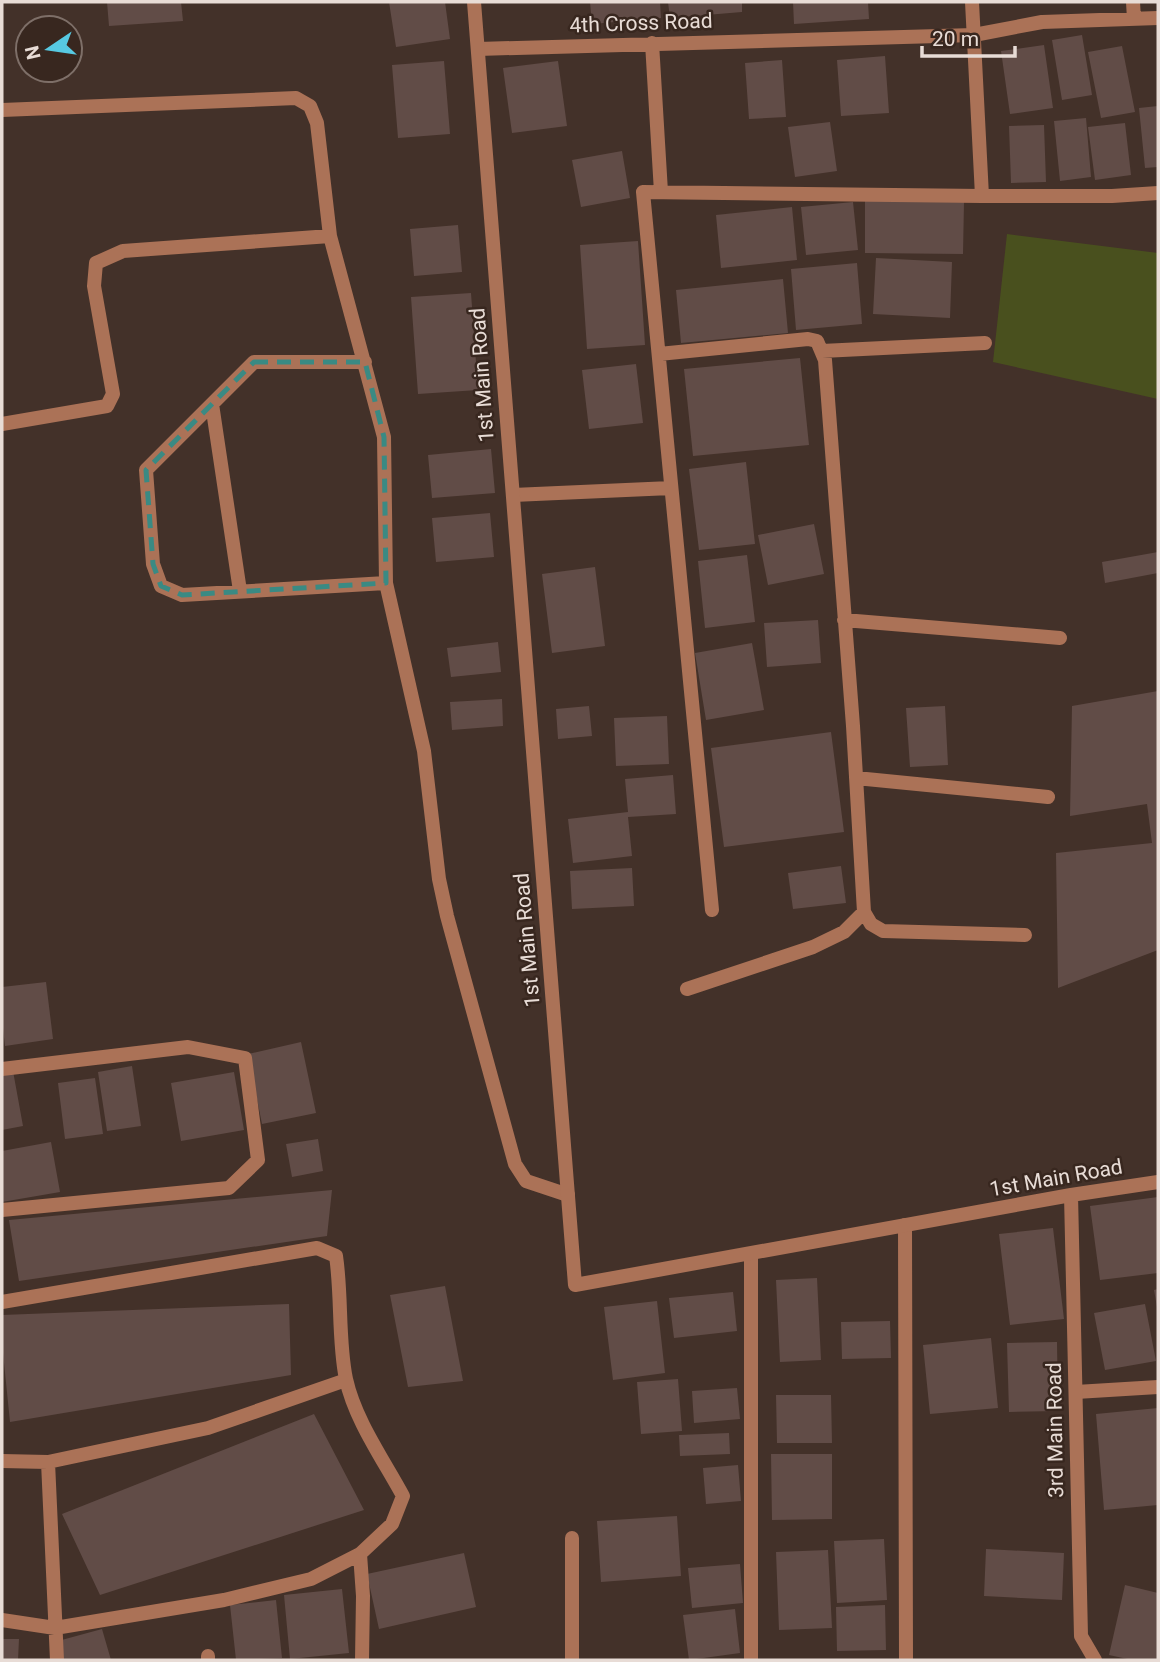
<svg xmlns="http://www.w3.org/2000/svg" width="1160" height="1662" font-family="Roboto,sans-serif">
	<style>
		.green { fill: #49501e }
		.building { fill: #614c47 }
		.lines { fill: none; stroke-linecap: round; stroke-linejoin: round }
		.minor { stroke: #ab7257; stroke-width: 14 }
		.tertiary { stroke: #ab7257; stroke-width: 14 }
		.marked { fill: none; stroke: #3a8a83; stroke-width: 5; stroke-dasharray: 14 9; stroke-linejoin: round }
		.labels { text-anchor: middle; stroke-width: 5; stroke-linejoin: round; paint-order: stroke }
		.street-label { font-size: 21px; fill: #e8dcd6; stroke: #38271f }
	</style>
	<rect width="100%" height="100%" fill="#433129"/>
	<path class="green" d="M1007,234L1158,253V399L993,362Z"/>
	<path class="building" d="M107,2H181L183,21L109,26Z
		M389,2H445L450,39L396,47Z
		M590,2H660L661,18L592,24Z
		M668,2H742V12L670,18Z
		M793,2H868L869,19L794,24Z
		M1082,35L1092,95L1062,100L1052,40Z
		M1044,45L1053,108L1010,114L1001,51Z
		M1122,46L1135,112L1101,118L1088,52Z
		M885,56L889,113L841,116L837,60Z
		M782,60L786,117L749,119L745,63Z
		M444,61L450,134L398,138L392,65Z
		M558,61L567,126L512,133L503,68Z
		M1158,106V167L1145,168L1139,108Z
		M1086,118L1091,177L1060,181L1054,121Z
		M830,122L837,171L795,177L788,127Z
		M1125,123L1131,175L1095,180L1088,127Z
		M1044,125L1046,182L1011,183L1009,126Z
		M622,151L630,198L581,207L572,160Z
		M865,200L964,202L963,254L865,253Z
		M853,202L858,250L806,255L801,207Z
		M792,207L797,260L721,268L716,215Z
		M458,225L462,272L414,276L410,229Z
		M638,241L645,345L587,349L580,245Z
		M876,258L952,262L950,318L873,314Z
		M857,263L862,324L796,330L791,269Z
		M783,279L788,333L681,343L676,290Z
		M471,293L478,390L418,394L411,297Z
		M800,358L809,445L693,456L684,369Z
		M636,364L643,423L589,429L582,370Z
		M491,449L495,493L432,498L428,455Z
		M746,462L755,544L699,550L689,469Z
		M490,513L494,557L436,562L432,518Z
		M814,524L824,574L768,585L758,535Z
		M1158,552V573L1105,583L1102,562Z
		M747,555L755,622L705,628L698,561Z
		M595,567L605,646L552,653L542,574Z
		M818,620L821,663L767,667L764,623Z
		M498,642L501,672L451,677L447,648Z
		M752,643L764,710L706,720L695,653Z
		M1158,691V950L1058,988L1056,853L1152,843L1147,804L1070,816L1072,706Z
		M502,699L503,726L452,730L450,702Z
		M589,706L592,736L558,739L556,709Z
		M945,706L948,765L910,767L906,708Z
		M667,716L669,764L616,766L614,718Z
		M831,732L844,832L724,847L711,748Z
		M673,775L676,814L628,817L632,856L573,863L568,819L628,812L625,779Z
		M841,866L846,903L793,909L788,873Z
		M632,868L634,906L572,909L570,871Z
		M46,982L53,1039L5,1046L2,1019V987Z
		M301,1042L316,1113L262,1124L248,1054Z
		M132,1066L141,1126L107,1131L98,1072Z
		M13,1071L23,1126L2,1130V1073Z
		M234,1072L244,1130L181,1141L171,1083Z
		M95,1078L103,1134L65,1139L58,1083Z
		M318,1139L323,1171L292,1177L286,1144Z
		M51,1142L60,1192L2,1202V1151Z
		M332,1190L327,1236L19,1281L9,1220Z
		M1158,1197V1273L1100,1280L1090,1206Z
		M1053,1228L1064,1319L1010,1325L999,1234Z
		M817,1278L821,1360L780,1362L776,1280Z
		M445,1286L463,1381L408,1387L390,1295Z
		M1158,1289V1307H1157L1154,1290Z
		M733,1292L737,1331L674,1338L669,1298Z
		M657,1301L665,1373L613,1380L604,1307Z
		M289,1304L291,1375L10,1422L2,1343V1315Z
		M1145,1304L1156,1361L1105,1370L1094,1313Z
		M890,1321L891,1358L842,1359L841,1322Z
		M991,1338L998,1408L930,1414L923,1345Z
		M1057,1342L1058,1411L1009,1412L1007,1343Z
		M678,1379L682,1431L641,1434L637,1382Z
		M737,1388L740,1419L694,1423L692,1391Z
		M776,1395H831L832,1443H777Z
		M1158,1408V1505L1104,1510L1096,1414Z
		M314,1414L364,1510L100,1595L62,1514Z
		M729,1433L730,1454L680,1456L679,1435Z
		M771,1454H832V1519L772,1520Z
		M738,1465L741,1501L706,1504L703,1468Z
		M677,1516L681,1576L601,1582L597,1521Z
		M884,1539L887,1600L837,1603L834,1541Z
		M986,1549L1064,1553L1062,1600L984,1596Z
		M828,1550L832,1628L779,1630L776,1552Z
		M464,1553L476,1607L379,1629L367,1574Z
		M740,1564L743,1603L692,1608L688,1568Z
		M1125,1585L1158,1593V1660H1132L1109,1655Z
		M342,1589L349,1653L290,1659L284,1595Z
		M276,1600L282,1658L236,1660L230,1605Z
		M885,1605L886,1650L837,1651L836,1607Z
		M735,1609L740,1653L689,1660L683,1615Z
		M102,1629L111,1660H63L58,1641Z
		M2,1639H19L18,1660H2Z"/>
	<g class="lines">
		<path class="minor" d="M972,2L982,196
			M1133,2L1134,19
			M652,43L661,192
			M478,49L974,35L1042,22L1158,18
			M2,110L296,98L310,106L317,123L330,236L384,437L386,583L424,751L439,879L447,916L515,1164L526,1181L568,1195
			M822,351L985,343
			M659,354L808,339L817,341L825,360L853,726L864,912L871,924L883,931L1025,935
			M365,362H254L146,470L153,564L161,586L182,595L386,583
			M212,404L240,591
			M2,424L107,406L113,394L94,286L96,263L123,251L330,236
			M513,495L671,488
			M844,620L1060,638
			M856,778L1048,797
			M712,910L643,192L982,196H1112L1158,193
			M687,989L813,947L844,932L864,912
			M2,1069L188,1047L245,1058L258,1160L229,1188L2,1210
			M905,1225L906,1660
			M2,1302L317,1248L336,1256C342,1296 338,1341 346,1379C355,1420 383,1459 403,1496L392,1524L360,1554L311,1579L224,1600L55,1628L2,1620
			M1076,1392L1158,1387
			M2,1461L48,1462L208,1428L346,1380
			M48,1462L57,1660
			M360,1554L363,1596L362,1660
			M208,1656V1660
			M572,1660V1538
			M751,1660V1254"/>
		<path class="tertiary" d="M474,2L575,1285L1071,1195L1158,1182
			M1071,1195L1081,1636L1095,1660"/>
	</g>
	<path class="marked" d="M254,362H365L384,437L386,583L182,595L161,586L153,564L146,470Z"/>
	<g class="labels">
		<g class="street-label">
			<text transform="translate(641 23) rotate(-2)" y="7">4th Cross Road</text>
			<text transform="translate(482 375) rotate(-94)" y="7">1st Main Road</text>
			<text transform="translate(527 940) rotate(-95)" y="7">1st Main Road</text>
			<text transform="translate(1056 1178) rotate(-10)" y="7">1st Main Road</text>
			<text transform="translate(1055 1430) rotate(-91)" y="7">3rd Main Road</text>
		</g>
	</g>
	<rect width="1160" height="1662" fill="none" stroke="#e8dcd6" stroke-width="7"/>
	<g transform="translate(49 49) rotate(257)"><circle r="33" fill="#38271f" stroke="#7e6f68" stroke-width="2"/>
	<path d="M0-5L12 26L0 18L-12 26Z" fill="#57c9e2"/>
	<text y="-10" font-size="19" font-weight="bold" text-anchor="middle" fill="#e8dcd6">N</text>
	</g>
	<path d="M922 46v10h93v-10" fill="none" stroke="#e8dcd6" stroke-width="3.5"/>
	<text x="932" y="46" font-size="21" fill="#e8dcd6" stroke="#38271f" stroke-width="5" paint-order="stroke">20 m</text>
</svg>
